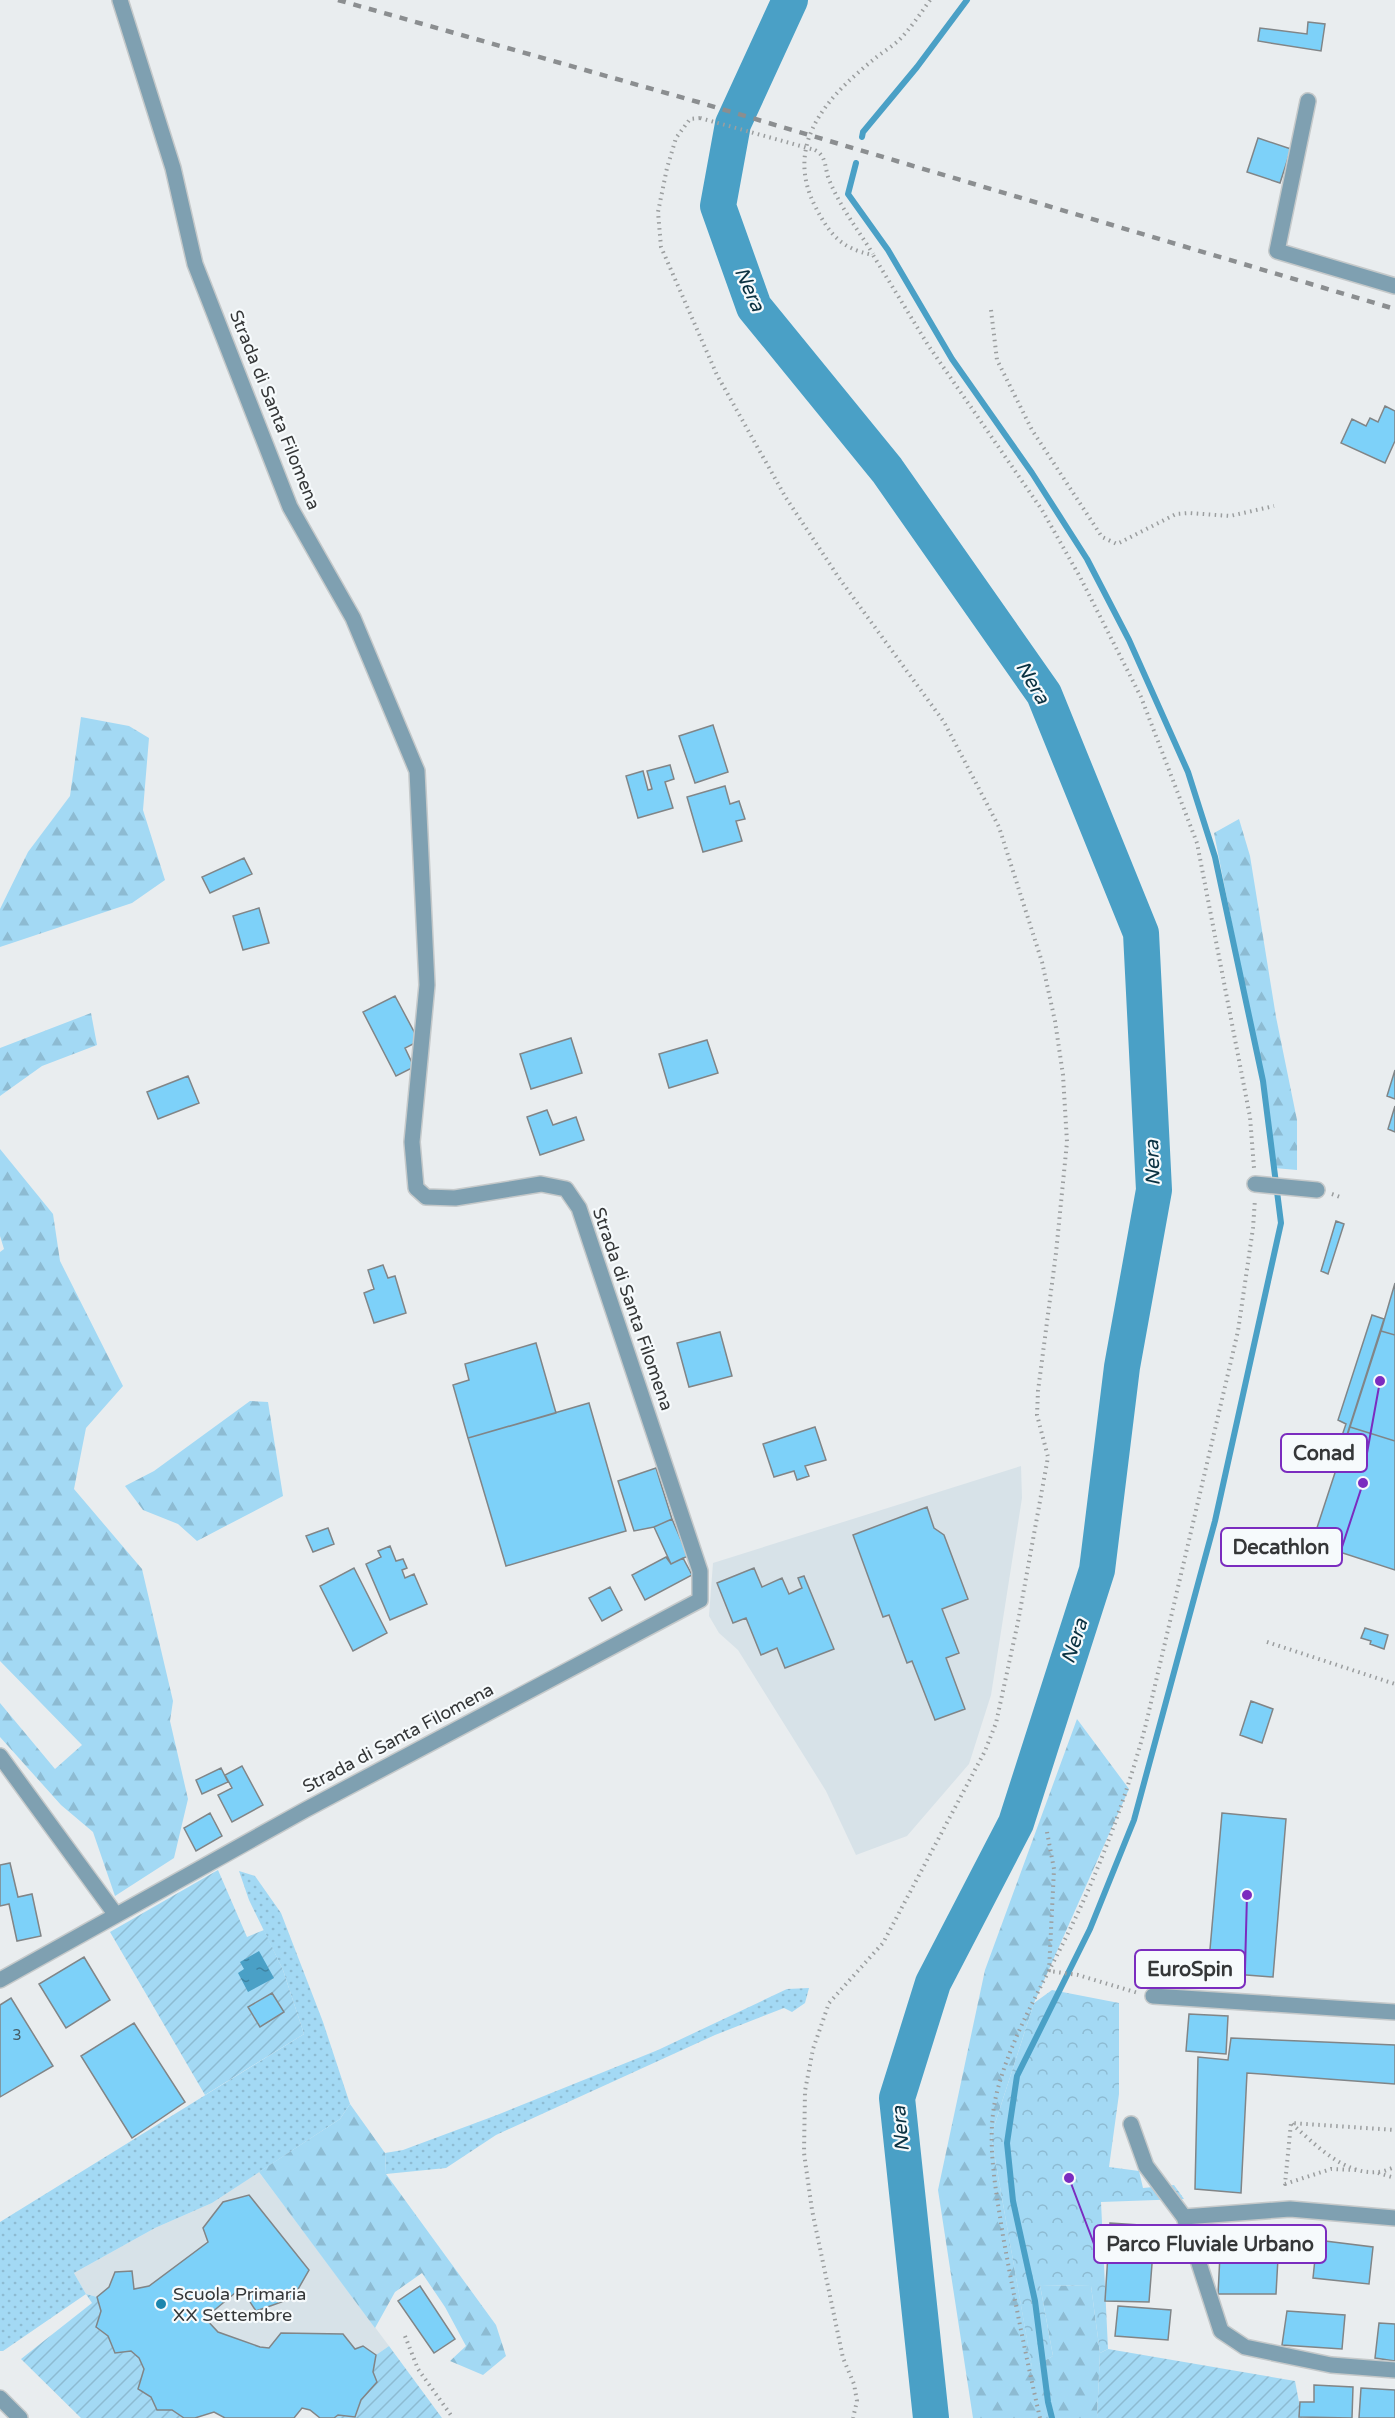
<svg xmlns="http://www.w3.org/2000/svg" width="1395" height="2418" font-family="'Varela Round',sans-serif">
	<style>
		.built { fill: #d7e2e8 }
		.grass { fill: url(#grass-dots) }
		.forest { fill: url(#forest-firs) }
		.park { fill: url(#park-crowns) }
		.garden { fill: url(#garden-furrows) }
		.water { fill: url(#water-ripples) }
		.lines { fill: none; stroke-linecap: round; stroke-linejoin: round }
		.stream { stroke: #4aa0c6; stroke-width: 6 }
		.river { stroke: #4aa0c6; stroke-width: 36 }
		.building { fill: #7dd1f9; stroke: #818587; stroke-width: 1.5 }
		.minor-casing { stroke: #c5c9ca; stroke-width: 18 }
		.path { stroke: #9b9e9f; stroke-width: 4; stroke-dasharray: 1.5 4.5; stroke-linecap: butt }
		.minor { stroke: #7fa0b1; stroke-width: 15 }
		.rail { stroke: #8b8e90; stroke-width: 4.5; stroke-dasharray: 8 8; stroke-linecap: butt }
		.path-bridge { stroke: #9b9e9f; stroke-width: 4; stroke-dasharray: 1.5 4.5; stroke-linecap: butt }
		.poi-dot { fill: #1b85ad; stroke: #f6fafc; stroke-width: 2 }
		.labels { text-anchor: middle; stroke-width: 4.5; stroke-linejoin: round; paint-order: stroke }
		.number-label { font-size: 15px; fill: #475e68 }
		.street-label { font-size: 18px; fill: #353738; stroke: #f6fafc }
		.poi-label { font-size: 18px; fill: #353738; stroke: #f6fafc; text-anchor: start }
		.water-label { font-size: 20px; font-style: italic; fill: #093141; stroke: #f6fafc }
		.leader { fill: none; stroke: #7b2cbf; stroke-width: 2 }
		.callout-dot { fill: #7b2cbf; stroke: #f6fafc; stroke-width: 2 }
		.callout { fill: #f6fafc; stroke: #7b2cbf; stroke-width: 2 }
		.callout-label { font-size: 20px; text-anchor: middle; font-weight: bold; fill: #353738 }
	</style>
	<defs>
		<pattern id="grass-dots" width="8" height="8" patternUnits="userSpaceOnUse" patternTransform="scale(1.5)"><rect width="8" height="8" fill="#a3d9f4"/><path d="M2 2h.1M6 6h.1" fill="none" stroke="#8dbbd2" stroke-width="1.8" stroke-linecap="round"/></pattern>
		<pattern id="forest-firs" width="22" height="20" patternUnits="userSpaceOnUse" patternTransform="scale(1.5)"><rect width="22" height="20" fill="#a3d9f4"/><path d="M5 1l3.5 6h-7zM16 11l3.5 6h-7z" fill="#8dbbd2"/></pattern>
		<pattern id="park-crowns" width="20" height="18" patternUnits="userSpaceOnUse" patternTransform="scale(1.5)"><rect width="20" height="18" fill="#a3d9f4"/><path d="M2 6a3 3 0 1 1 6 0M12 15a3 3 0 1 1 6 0" fill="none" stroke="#8dbbd2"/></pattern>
		<pattern id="garden-furrows" width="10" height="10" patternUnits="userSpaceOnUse" patternTransform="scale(1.5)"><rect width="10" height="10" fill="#a3d9f4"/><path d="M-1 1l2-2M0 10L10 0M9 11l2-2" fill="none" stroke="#8dbbd2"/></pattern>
		<pattern id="water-ripples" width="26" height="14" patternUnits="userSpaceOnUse" patternTransform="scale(1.5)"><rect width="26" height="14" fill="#4aa0c6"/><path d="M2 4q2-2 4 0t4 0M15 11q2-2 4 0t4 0" fill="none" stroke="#3e83a2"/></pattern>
	</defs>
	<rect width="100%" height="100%" fill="#e9edef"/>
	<path class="built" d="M1021,1466L1022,1498L991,1695L969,1764L907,1836L856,1855L826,1791L738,1650L719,1633L709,1616L713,1563Z
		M259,2172L389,2346L376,2355L363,2346L355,2349L343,2334L282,2333L269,2348L260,2347L218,2332L205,2318L241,2288L256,2311L308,2270L249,2195L223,2202L203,2227L208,2242L149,2286L134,2289L132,2271L115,2272L109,2287L97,2297L86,2294L74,2273L155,2228L212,2203Z"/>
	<path class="grass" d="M239,1871L255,1876L281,1913L323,2022L350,2104L340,2119L212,2203L155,2228L74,2273L86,2294L3,2351H0V2222L304,2034L283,1970L249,1900Z
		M809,1988L805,2003L792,2012L784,2008L715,2035L496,2135L446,2168L386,2174L385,2153L403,2150L497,2115L658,2050L787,1989Z"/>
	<path class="forest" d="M81,717L129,726L149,738L143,810L165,880L132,903L0,947V909L28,852L70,796Z
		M1239,819L1250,856L1276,1017L1297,1120V1170L1274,1168L1255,1040L1214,833Z
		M91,1013L97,1045L42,1066L0,1096V1048Z
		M0,1149L53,1214L60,1261L123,1386L86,1428L74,1489L142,1569L173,1701L170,1721L188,1799L174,1858L115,1896L93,1832L61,1805L0,1737V1703L55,1769L82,1745L0,1661V1252L4,1249L0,1236Z
		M250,1401L268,1402L283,1496L197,1541L178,1524L143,1510L125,1486L154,1471Z
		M1077,1719L1129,1789L1034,2003L991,2136L1032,2367L1053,2356L1040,2285L1091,2286L1100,2353L1097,2418H973L938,2190L985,1970Z
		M350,2104L385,2153L386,2174L496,2325L506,2356L483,2375L450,2361L466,2346L445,2307L422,2273L395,2292L375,2328L259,2172L340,2119Z"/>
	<path class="park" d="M1052,1990L1119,2003V2094L1109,2167L1139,2171L1143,2188L1174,2185L1184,2199L1101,2202L1108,2349L1100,2353L1091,2286L1040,2285L1053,2356L1032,2368L991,2136L1034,2003Z"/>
	<path class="garden" d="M218,1870L247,1937L264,1930L283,1970L304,2034L205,2095L110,1932Z
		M86,2294L97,2297L101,2311L96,2328L108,2336L115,2353L131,2351L139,2358L144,2369L138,2389L151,2397L158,2410H172L184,2418H81L21,2359L92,2303Z
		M389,2346L442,2418H334L338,2415L356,2416L361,2400L377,2382L373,2372L376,2355Z
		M1108,2349L1295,2381L1302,2418H1097L1100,2353Z"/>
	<path class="water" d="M259,1951L274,1978L248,1992L238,1973L244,1969L240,1962Z"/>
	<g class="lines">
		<path class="stream" d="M862,137L863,132L917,67L967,0
			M856,163L848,194L888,250L952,359L1032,473L1087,559L1129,640L1188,772L1215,857L1263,1081L1281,1223L1215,1521L1134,1820L1090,1929L1017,2076L1007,2143L1013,2201L1035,2301L1048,2402L1052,2418"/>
		<path class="river" d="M790,0L733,124L718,206L754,307L887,470L1044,694L1141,933L1154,1190L1122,1367L1097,1570L1016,1823L933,1983L897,2098L931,2418"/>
	</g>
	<path class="building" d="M1308,22L1325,24L1321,51L1258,41L1260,28L1307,34Z
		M1258,138L1291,149L1280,183L1247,172Z
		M1385,406L1395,411V441L1385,463L1341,443L1352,419L1366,426L1370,418L1378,422Z
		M713,725L728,772L695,783L679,736Z
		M670,765L674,779L665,782L673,808L638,818L626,776L643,771L648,790L652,789L647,771Z
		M725,786L730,804L739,801L745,819L736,821L742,841L703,852L687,797Z
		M244,858L252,874L210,893L202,877Z
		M259,908L269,943L243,950L233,916Z
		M395,996L419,1041L405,1048L414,1067L396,1076L363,1012Z
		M571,1038L582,1073L531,1089L520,1054Z
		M707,1040L718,1073L669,1088L659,1054Z
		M1395,1070V1099L1387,1096Z
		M188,1076L199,1103L158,1119L147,1092Z
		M1395,1106V1132L1388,1129Z
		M547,1110L553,1125L576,1117L584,1140L540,1155L527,1117Z
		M1336,1221L1344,1224L1328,1274L1321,1271Z
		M383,1265L388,1278L395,1276L406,1313L374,1323L364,1293L374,1289L368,1270Z
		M1395,1283V1335L1381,1331Z
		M1372,1315L1384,1319L1337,1466L1332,1465L1346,1424L1338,1420Z
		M1381,1331L1395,1335V1441L1350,1427Z
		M720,1332L732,1376L689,1387L677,1343Z
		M536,1343L556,1413L468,1438L453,1385L469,1380L465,1364Z
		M589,1403L626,1531L506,1566L468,1438Z
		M815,1427L826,1460L805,1466L809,1476L797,1480L794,1471L774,1477L763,1444Z
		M1350,1427L1395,1441V1570L1312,1543Z
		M656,1468L672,1519L654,1527L634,1531L618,1481Z
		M927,1507L934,1528L944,1535L968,1599L942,1609L959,1653L946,1658L965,1709L935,1720L912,1661L907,1663L889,1615L883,1617L853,1535Z
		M672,1519L688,1556L671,1564L654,1527Z
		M328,1528L334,1544L313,1552L306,1536Z
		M390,1546L396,1561L403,1559L407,1568L402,1570L405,1578L414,1574L427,1604L390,1620L366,1564L381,1557L378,1551Z
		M666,1557L671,1564L683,1558L692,1575L645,1600L632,1575Z
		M354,1568L387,1633L353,1651L320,1586Z
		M754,1568L762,1587L782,1578L789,1594L802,1588L798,1578L804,1576L834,1649L785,1668L777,1648L761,1655L746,1618L733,1623L717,1583Z
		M610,1587L622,1610L602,1621L589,1598Z
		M1365,1628L1388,1635L1384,1649L1370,1644L1371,1641L1361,1638Z
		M1251,1701L1273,1709L1262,1743L1240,1735Z
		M242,1766L263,1805L232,1822L218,1795L232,1788L225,1775Z
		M221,1768L228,1782L202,1794L196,1780Z
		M210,1813L222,1836L196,1851L184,1828Z
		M1222,1813L1286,1819L1273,1977L1208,1972Z
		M10,1863L18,1897L32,1894L41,1936L17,1941L9,1904L0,1906V1865Z
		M84,1957L110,2000L66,2028L39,1984Z
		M272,1993L284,2012L260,2027L248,2007Z
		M11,1998L53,2066L0,2097V2005Z
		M1189,2014L1228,2016L1226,2054L1186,2051Z
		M134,2023L185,2102L132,2138L81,2056Z
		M1231,2038L1395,2045V2084L1247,2073L1241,2193L1195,2189L1198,2057L1228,2060Z
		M249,2195L309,2270L293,2298L256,2311L241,2288L205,2318L218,2332L260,2347L269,2348L281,2333L343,2334L355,2349L363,2346L376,2355L373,2372L377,2382L361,2400L355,2417L338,2415L334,2418H320L310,2410L302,2408L294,2418H225L214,2412L195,2418H184L172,2410H157L151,2397L138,2389L144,2369L139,2358L131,2351L115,2353L108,2336L96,2327L101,2311L97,2297L109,2287L115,2272L132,2271L134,2289L149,2286L208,2242L203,2228L223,2202Z
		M1110,2223L1155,2226L1149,2302L1105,2301Z
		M1317,2240L1373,2247L1369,2284L1313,2278Z
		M1220,2255L1278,2258L1276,2294H1218Z
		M420,2286L455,2339L434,2353L398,2301Z
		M1118,2306L1171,2310L1168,2340L1115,2336Z
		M1287,2311L1345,2315L1342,2349L1282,2345Z
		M1379,2323L1395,2324V2361L1375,2358Z
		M1314,2385L1353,2387L1352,2418L1299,2417L1300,2402H1314Z
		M1361,2388L1395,2390V2418H1359Z"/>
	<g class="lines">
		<g class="minor-casing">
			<path id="minor" d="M1308,101L1277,251L1395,286
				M1255,1184L1317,1190
				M0,1756L116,1915
				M0,1980L305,1810L700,1600V1571L579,1208L566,1189L541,1184L455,1198L426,1197L416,1188L412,1142L427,985L417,771L353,618L290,507L195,264L173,168L120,0
				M1153,1996L1395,2012
				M1131,2124L1146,2166L1184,2217L1221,2331L1245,2347L1331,2365L1395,2370
				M1184,2217L1290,2209L1395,2218
				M0,2398L20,2418"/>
		</g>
		<path class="path" d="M930,0C921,13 912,26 902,37C894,46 882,52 873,60C826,98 783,145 816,208C830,235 842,249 873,255L928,345L1042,510L1080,577L1141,697L1197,843L1250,1117L1254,1168
			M700,118L690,119L676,138L667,168L658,212L661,247L717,375L786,498L839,578L944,722L999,827L1042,962L1055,1021L1063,1075L1067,1142L1056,1253L1038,1391L1037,1415L1048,1457L1018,1622L996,1723L985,1751L883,1943L829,2003L813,2049L805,2091L804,2153L812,2210L843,2358L854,2384L857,2401L853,2418
			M815,150C828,157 824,170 830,182C841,208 858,230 873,254
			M991,310L997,360L1032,430L1102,537L1117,544L1176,514L1189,513L1230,516L1274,506
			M1332,1194L1343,1198
			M1267,1642L1395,1684
			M1047,1832L1054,1869L1049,1971L1078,1975L1138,1993
			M1292,2124C1315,2144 1344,2175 1377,2172C1383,2172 1389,2169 1395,2167
			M1356,2170L1331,2169L1285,2184L1291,2123L1395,2130
			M1378,2173L1395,2178
			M405,2336L418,2369L453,2418
			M1040,2418C1026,2357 1014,2297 1003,2236C996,2189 985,2139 997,2092C1012,2033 1047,1978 1073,1923C1103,1861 1127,1794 1145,1728L1238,1331L1253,1228L1255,1199"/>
		<use href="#minor" class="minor"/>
		<path class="rail" d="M338,0L698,102L1395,309"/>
		<path class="path-bridge" d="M700,118L815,150"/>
	</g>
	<circle class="poi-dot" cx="161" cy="2304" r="6"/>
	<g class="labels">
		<g class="number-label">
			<text x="17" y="2040">3</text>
		</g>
		<g class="street-label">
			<text transform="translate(275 410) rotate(68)" y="6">Strada di Santa Filomena</text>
			<text transform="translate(633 1309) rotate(71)" y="6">Strada di Santa Filomena</text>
			<text transform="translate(398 1738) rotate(-28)" y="6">Strada di Santa Filomena</text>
		</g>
		<g class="poi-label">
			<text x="173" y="2300">Scuola Primaria<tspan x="173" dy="21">XX Settembre</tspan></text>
		</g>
		<g class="water-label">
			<text transform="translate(750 289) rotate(66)" y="7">Nera</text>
			<text transform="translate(1033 682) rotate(59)" y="7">Nera</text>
			<text transform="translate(1152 1163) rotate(-92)" y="7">Nera</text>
			<text transform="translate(1074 1641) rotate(-72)" y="7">Nera</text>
			<text transform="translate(900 2129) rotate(-95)" y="7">Nera</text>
		</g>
	</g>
	<path class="leader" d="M1380 1381L1367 1453M1363 1483L1342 1547M1247 1895L1245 1969M1069 2178L1094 2244"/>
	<g class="callout-dot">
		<circle cx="1380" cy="1381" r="6"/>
		<circle cx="1363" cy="1483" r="6"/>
		<circle cx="1247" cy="1895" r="6"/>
		<circle cx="1069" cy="2178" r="6"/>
	</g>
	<g class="callout">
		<rect x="1281" y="1434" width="86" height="38" rx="6"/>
		<rect x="1221" y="1528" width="121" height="38" rx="6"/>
		<rect x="1135" y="1950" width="110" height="38" rx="6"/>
		<rect x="1094" y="2225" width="232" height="38" rx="6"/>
	</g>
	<g class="callout-label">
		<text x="1324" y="1460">Conad</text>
		<text x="1281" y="1554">Decathlon</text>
		<text x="1190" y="1976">EuroSpin</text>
		<text x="1210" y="2251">Parco Fluviale Urbano</text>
	</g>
</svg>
